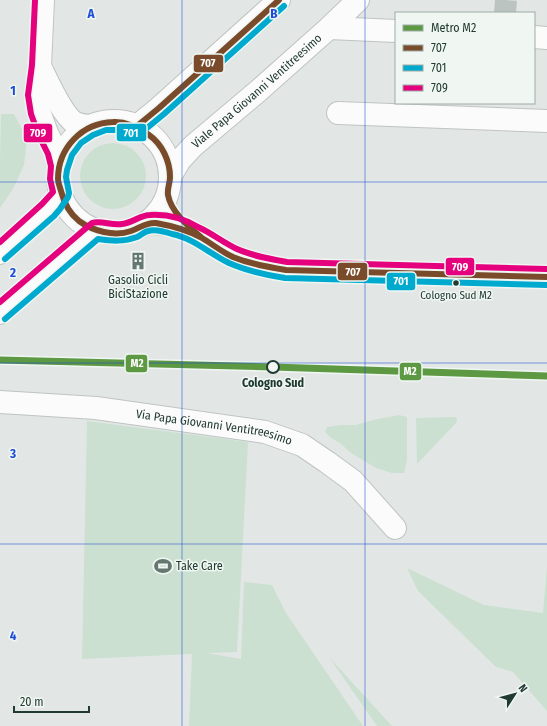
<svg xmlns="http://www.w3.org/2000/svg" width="547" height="726" font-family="'Fira Sans Condensed',sans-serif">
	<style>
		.green { fill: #cbe0d1 }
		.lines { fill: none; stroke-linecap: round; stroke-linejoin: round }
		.minor-tunnel { stroke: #bbc4c1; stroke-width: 22; stroke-dasharray: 22 11; stroke-linecap: butt }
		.minor-casing { stroke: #bfc4c2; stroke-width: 24 }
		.minor { stroke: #fbfbfb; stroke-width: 22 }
		.bus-1-casing { stroke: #f0f7f3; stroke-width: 9 }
		.bus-2-casing { stroke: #f0f7f3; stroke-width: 9 }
		.bus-3-casing { stroke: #f0f7f3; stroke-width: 9 }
		.bus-1 { stroke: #7a4b2a; stroke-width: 6 }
		.bus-2 { stroke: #00a9ce; stroke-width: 6 }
		.bus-3 { stroke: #e5007d; stroke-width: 6 }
		.metro-1-casing { stroke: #f0f7f3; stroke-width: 10 }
		.metro-1 { stroke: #5d9842; stroke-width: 7 }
		.grid { fill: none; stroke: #1d4ed8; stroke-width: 1; stroke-opacity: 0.55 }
		.bus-dot { fill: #213a32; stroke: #f0f7f3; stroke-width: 1.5 }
		.stop-dot { fill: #f0f7f3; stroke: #213a32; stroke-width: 2 }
		.labels { text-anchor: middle; stroke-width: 3; stroke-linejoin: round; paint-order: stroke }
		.bus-label { font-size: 11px; fill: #213a32; stroke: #f0f7f3 }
		.street-label { font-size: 12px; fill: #213a32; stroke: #f0f7f3 }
		.poi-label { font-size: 12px; fill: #213a32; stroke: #f0f7f3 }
		.stop-label { font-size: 12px; font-weight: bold; fill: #213a32; stroke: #f0f7f3 }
		.grid-label { font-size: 13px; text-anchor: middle; font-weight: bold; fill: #1d4ed8; stroke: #f0f7f3; stroke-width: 3; stroke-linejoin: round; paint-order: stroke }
		.line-badge { stroke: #f0f7f3; stroke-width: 1.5 }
		.badge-label { font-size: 11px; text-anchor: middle; font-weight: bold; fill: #fff }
	</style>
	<rect width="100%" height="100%" fill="#e2e7e5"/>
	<path class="green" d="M1,114H14L27,139L24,165L13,189L0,208V161Z
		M80 176a33 33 0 1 1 66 0a33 33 0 1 1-66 0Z
		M399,415L407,417V460L404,473H392L376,468L351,453L340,443L331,438L325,432L327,427L341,425H356L373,420Z
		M452,417H456L457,421L456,423L417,464L416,418Z
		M87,421L248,442L237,652L207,653L241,659L244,582L272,585L286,613L363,726H189L192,654L82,659Z
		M547,567V711L513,672L496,667L418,591L407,568L484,605L543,613Z
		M329,657L392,726H377Z"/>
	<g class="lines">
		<path class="minor-tunnel" d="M505,13L506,0"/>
		<g class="minor-casing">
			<g id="minor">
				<path d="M43,0L40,66L36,94L39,111L47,133L56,151L59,166"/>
				<path d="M329,28L396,31"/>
				<path d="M534,37L547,38"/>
				<path d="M40,66C47,80 62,115 75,123C80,125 85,126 91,126"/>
				<path d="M338,113L547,121"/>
				<circle cx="114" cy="177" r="56"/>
				<path d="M137,126L159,108L279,0"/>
				<path id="s1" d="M170,177L180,160L193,146L257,92L329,28L358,0"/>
				<path d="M146,223C157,223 169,224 180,228C201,234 218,250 238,258C253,265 270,267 286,270L547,277"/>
				<path d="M0,253L48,210L54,204L61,194"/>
				<path d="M0,313L96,230"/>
				<path id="s2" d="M0,402L96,408L265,432L302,445L327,462L353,481L395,528"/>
			</g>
		</g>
		<use href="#minor" class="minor"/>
		<g class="bus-1-casing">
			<path id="bus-1" d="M137,126L159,108L279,0
				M201,237C188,226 171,212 168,195C167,189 170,183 170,177C170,161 162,144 149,135C139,128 126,121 113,122C82,123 58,148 58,179C58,183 60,187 61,191C64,203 69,213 79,221C93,231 114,237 131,231C140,228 146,222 156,223C173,226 188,230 202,238C212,244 222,252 233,257C250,264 268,267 286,270L547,277"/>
		</g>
		<g class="bus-2-casing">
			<path id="bus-2" d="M5,259L54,216L60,209L68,197L69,193L66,177L67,170L72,155L81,143L93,135L106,130H121L136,134L141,133L164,114L284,6
				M5,319L98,239C112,241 124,242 137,237C141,235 144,232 148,231C155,229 166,232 172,234C193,238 210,254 229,263C247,271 266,275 285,278L547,285"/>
		</g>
		<g class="bus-3-casing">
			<path id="bus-3" d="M0,242L42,204L53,192L50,179L51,166L48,154L39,136L31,114L28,95L32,65L35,0
				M0,302L92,223C101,220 112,226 122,224C133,223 140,215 150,215C167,214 185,219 200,228C213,234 224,243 237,249C253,256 270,259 287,262L547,269"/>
		</g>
		<use href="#bus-1" class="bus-1"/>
		<use href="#bus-2" class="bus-2"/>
		<use href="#bus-3" class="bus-3"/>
		<g class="metro-1-casing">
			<path id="metro-1" d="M0,360L273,367L547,376"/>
		</g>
		<use href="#metro-1" class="metro-1"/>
	</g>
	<path class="grid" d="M182,0V726M365,0V726M0,182H547M0,363H547M0,544H547"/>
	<defs>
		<g id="building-bare" transform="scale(1.38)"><path d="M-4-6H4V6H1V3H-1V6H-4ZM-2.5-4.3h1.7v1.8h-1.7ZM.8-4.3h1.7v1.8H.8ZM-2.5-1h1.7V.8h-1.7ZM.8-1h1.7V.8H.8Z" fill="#657771" stroke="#f0f7f3" stroke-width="2.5" paint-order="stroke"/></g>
		<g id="stadium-bare" transform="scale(1.38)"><path d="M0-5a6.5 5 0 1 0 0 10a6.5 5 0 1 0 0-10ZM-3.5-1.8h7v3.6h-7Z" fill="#657771" stroke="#f0f7f3" stroke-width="2.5" paint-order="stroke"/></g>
	</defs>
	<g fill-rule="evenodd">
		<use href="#building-bare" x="138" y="261"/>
		<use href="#stadium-bare" x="163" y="566"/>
	</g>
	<circle class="bus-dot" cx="456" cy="283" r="3.5"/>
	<circle class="stop-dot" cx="273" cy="367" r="6"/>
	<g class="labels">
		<g class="bus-label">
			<text x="456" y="299">Cologno Sud M2</text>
		</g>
		<g class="street-label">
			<text dy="4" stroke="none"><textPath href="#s1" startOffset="123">Viale Papa Giovanni Ventitreesimo</textPath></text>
			<text dy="4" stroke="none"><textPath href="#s2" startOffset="216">Via Papa Giovanni Ventitreesimo</textPath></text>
		</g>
		<g class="poi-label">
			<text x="138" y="284">Gasolio Cicli<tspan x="138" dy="14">BiciStazione</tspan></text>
			<text x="176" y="570" text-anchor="start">Take Care</text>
		</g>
		<g class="stop-label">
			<text x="273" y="387">Cologno Sud</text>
		</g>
	</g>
	<g class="grid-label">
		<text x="91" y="18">A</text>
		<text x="274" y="18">B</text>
		<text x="13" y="95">1</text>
		<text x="13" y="277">2</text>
		<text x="13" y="458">3</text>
		<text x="13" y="640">4</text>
	</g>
	<g class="line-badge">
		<rect x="193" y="54" width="31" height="19" rx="4" fill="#7a4b2a"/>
		<rect x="116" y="123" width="31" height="19" rx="4" fill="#00a9ce"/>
		<rect x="23" y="123" width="30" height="20" rx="4" fill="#e5007d"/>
		<rect x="445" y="257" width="30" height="19" rx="4" fill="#e5007d"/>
		<rect x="337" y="262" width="31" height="19" rx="4" fill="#7a4b2a"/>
		<rect x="386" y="272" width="30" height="19" rx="4" fill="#00a9ce"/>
		<rect x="125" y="354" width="23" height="19" rx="4" fill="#5d9842"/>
		<rect x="399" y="362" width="23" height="19" rx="4" fill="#5d9842"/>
	</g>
	<g class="badge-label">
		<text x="208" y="67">707</text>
		<text x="131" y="137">701</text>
		<text x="38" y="137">709</text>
		<text x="460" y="271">709</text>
		<text x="353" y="276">707</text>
		<text x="401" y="285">701</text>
		<text x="137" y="367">M2</text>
		<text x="410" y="375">M2</text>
	</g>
	<rect x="395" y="12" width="140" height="92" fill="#f0f7f3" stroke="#9daba6"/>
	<rect x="403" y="25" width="20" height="6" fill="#5d9842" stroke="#9daba6"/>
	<text x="431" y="32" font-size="12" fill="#213a32">Metro M2</text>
	<rect x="403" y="45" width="20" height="6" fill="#7a4b2a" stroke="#9daba6"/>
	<text x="431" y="52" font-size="12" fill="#213a32">707</text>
	<rect x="403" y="65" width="20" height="6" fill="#00a9ce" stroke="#9daba6"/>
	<text x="431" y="72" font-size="12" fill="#213a32">701</text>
	<rect x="403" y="85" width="20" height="6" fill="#e5007d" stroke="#9daba6"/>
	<text x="431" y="92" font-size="12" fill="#213a32">709</text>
	<g transform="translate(515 694) rotate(54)" stroke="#f0f7f3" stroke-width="3" paint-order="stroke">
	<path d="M0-3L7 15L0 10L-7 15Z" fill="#213a32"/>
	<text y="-6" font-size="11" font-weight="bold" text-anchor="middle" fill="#213a32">N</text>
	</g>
	<path d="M14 706v6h75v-6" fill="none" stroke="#213a32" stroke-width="2"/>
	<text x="20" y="706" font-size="12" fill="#213a32" stroke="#f0f7f3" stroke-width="3" paint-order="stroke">20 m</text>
</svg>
